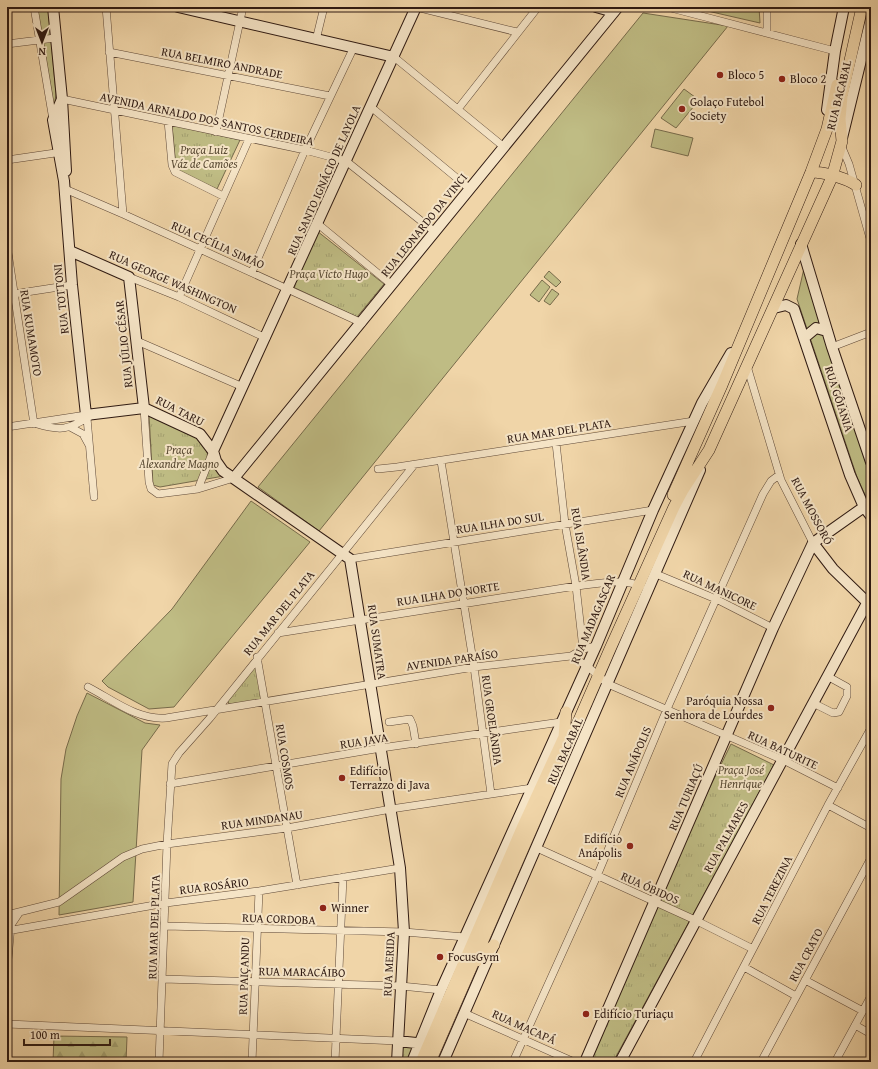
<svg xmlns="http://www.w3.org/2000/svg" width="878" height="1069" font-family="'Gentium Book Plus',serif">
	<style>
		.grass { fill: #bfbc84; stroke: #776b4b }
		.forest { fill: url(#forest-firs); stroke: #776b4b }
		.park { fill: url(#park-tufts); stroke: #776b4b }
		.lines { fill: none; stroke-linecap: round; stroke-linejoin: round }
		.street-casing { stroke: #5f4938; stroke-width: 8 }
		.secondary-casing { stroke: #2f1a12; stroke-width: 12 }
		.primary-casing { stroke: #2f1a12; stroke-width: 12 }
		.street { stroke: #f5e4c6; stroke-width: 7 }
		.secondary { stroke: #f5e4c6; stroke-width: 10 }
		.primary { stroke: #f0d5a8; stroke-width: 11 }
		.poi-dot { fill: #8f2418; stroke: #f5e4c6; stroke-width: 1.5 }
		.labels { text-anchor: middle; stroke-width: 4; stroke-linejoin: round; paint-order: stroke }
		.street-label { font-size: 12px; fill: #2f1a12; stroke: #f5e4c6 }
		.poi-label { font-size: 12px; fill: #2f1a12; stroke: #f5e4c6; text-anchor: start }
		.park-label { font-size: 12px; font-style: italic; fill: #5a4b34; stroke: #f5e4c6 }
	</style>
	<defs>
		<pattern id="forest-firs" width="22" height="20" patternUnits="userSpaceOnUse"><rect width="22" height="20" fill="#bfbc84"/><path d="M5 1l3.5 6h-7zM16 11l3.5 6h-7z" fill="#a4a171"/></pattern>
		<pattern id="park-tufts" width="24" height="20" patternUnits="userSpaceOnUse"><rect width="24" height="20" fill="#bfbc84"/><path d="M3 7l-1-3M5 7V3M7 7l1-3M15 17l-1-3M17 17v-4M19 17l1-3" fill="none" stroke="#a4a171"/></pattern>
	</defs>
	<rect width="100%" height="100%" fill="#f0d5a8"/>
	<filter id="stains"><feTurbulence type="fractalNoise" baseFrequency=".005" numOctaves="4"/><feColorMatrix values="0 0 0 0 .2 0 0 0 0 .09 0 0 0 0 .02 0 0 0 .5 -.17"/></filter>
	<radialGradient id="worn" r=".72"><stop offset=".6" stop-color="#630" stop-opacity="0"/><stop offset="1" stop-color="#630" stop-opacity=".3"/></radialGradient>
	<path class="grass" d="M37,7H48L56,94L54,108Z
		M690,7H759L760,23Z
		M643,13L728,26L319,531L258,487Z
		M684,89L699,100L676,128L661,118Z
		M655,129L693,138L688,156L651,147Z
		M805,264L871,473V508L857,477L797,299Z
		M549,271L561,282L556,287L544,277Z
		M542,280L550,287L539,302L530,295Z
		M552,289L559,294L550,305L544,301Z
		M251,501L310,542L174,707L149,709L108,687L102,681L172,609Z
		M87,693L145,723L160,725L142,750L133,902L59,915L61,779L66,749L77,716Z"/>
	<path class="forest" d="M54,1036L127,1037L126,1062H53Z"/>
	<path class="park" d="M172,125L240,140L217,189L183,174L176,168Z
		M317,231L384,284L357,317L293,287Z
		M149,414C158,419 194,432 199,438C209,451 209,467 224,476L160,487L153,485Z
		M254,667H256L262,700L229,704L228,701Z
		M731,744L774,765L613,1062H587L695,818Z
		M401,1044L417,1046L410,1062H401Z"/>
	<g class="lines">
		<g class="street-casing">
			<path id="street" d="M34,7L53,120
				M106,7L123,214
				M416,7L517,32
				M667,7L835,51
				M767,33V7
				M316,40L324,7
				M7,44L55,38
				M109,52L330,96
				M394,57L504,147
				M62,99L305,150L346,161L435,232
				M371,107L470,189
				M458,109L538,7
				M168,121L172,165L175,172L223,196
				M216,132L243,7
				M841,145L849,164L871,242
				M7,160L62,152
				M65,189L123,214L362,323
				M318,224L392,285
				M7,246L34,424
				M252,272L305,150L353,49
				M129,277L179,297L266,338
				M7,295L72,285
				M179,297L249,139
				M137,341L243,387
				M832,347L871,332
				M747,366L781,480L813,543
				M144,408L149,482L151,489L158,494L198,489L213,451
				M87,418L94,497
				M37,424C60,431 69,430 90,416
				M7,427L86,415
				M70,427L83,434L89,445
				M556,443L565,524L576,586L583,649
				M441,461L474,667L491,794
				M378,469L397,467L694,421
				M198,489L234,478
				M350,559L653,510
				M656,574L716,599L773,628
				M278,633L576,586C596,584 622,578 641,586
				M571,656L587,666L608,684L783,760L838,788
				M257,657L297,885
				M88,687C113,700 137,720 166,718L474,667L571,656L583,649L596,646
				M813,703L833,713L839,712L847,696V687L827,676
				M389,722L410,719L413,726L416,744
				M170,784L381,748L561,722
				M828,805L871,828
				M537,848L695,920L753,949
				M7,915L59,902L123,857L142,849L167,844L287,828L391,809L532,788
				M165,926L404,932L465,937
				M7,931L166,903L259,891L400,868
				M744,967L796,996
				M7,971L11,925L19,913
				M163,979L401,986L441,990
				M805,980L863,1011
				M464,1013L574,1062
				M7,1024L398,1041
				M855,1025L871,1034
				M159,1062L167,844L172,764L179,753L210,718L414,465
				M252,1062L259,891
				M335,1062L343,877
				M513,1062L597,876L667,709L763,494L771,481L779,475
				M694,1062L828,805L871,728
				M761,1062L871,858
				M835,1062L871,996"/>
		</g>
		<g class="secondary-casing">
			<path id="secondary" d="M53,7L62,99L66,171
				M178,7L394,57
				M596,7L614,12
				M62,99L53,120L64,181L72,285L86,415L144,408L200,434L213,451L216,461L223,471L350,559L400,868L404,932L397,1062
				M827,110L835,51L844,7
				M842,138L871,19
				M801,244L832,347L871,462
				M70,251L129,277L144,408
				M774,308L786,305L794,309L850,475L864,507L871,516
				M804,338L816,328L827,331
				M213,451L416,7
				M234,478L618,7
				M813,543L833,569L871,606
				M398,1041L425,1044
				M412,1062L441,990L596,646L653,510L702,403L731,353
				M443,1062L700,470
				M585,1062L773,628L813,543L871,502
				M620,1062L867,603"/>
		</g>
		<g class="primary-casing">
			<path id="primary" d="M811,172C824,172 846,178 856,185
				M673,495L722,385L811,172L827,129L837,85
				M564,737L566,712
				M477,961L494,945
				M421,1062L523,826L563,739
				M430,1062L610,649L674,507L683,490L709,450L832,177L842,141L840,119L842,96L862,7"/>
		</g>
		<use href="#street" class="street"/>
		<use href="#secondary" class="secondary"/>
		<use href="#primary" class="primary"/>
	</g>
	<g class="poi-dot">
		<circle cx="720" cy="75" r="4"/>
		<circle cx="782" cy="79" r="4"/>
		<circle cx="682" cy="109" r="4"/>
		<circle cx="771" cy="708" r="4"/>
		<circle cx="342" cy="778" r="4"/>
		<circle cx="630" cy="846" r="4"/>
		<circle cx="323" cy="908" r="4"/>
		<circle cx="440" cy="957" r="4"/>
		<circle cx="586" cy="1014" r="4"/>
	</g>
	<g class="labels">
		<g class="street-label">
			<text transform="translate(222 63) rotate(11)" y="4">RUA BELMIRO ANDRADE</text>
			<text transform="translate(839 95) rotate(-76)" y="4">RUA BACABAL</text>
			<text transform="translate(207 119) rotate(12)" y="4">AVENIDA ARNALDO DOS SANTOS CERDEIRA</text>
			<text transform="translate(324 180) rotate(-66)" y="4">RUA SANTO IGNÁCIO DE LAYOLA</text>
			<text transform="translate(424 225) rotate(-51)" y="4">RUA LEONARDO DA VINCI</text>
			<text transform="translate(218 245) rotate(24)" y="4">RUA CECÍLIA SIMÃO</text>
			<text transform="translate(173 282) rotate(24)" y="4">RUA GEORGE WASHINGTON</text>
			<text transform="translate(61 299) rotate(-96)" y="4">RUA TOTTONI</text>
			<text transform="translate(31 333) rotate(81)" y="4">RUA KUMAMOTO</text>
			<text transform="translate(124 344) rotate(-96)" y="4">RUA JÚLIO CÉSAR</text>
			<text transform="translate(839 399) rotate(72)" y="4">RUA GÔIANIA</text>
			<text transform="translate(180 411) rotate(27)" y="4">RUA TARU</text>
			<text transform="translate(559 431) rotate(-9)" y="4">RUA MAR DEL PLATA</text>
			<text transform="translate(812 511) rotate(62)" y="4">RUA MOSSORÓ</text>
			<text transform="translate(500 523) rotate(-9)" y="4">RUA ILHA DO SUL</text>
			<text transform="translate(581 544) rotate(81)" y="4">RUA ISLÂNDIA</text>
			<text transform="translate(720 590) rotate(25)" y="4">RUA MANICORE</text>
			<text transform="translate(448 594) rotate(-9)" y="4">RUA ILHA DO NORTE</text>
			<text transform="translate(279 613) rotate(-51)" y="4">RUA MAR DEL PLATA</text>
			<text transform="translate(593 619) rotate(-67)" y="4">RUA MADAGASCAR</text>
			<text transform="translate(377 642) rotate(82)" y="4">RUA SUMATRA</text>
			<text transform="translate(452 660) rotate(-8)" y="4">AVENIDA PARAÍSO</text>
			<text transform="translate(492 720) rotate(82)" y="4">RUA GROELÂNDIA</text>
			<text transform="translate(364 741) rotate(-9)" y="4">RUA JAVA</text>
			<text transform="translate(783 750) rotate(25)" y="4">RUA BATURITE</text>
			<text transform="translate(565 751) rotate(-66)" y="4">RUA BACABAL</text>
			<text transform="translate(285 757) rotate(81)" y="4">RUA COSMOS</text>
			<text transform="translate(633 762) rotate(-67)" y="4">RUA ANÁPOLIS</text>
			<text transform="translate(686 797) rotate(-67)" y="4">RUA TURIAÇÚ</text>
			<text transform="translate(262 820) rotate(-8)" y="4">RUA MINDANAU</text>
			<text transform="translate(726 837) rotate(-61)" y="4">RUA PALMARES</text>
			<text transform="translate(214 886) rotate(-7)" y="4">RUA ROSÁRIO</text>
			<text transform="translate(650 888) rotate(24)" y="4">RUA ÓBIDOS</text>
			<text transform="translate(772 890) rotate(-63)" y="4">RUA TEREZINA</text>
			<text transform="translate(279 919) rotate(2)" y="4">RUA CORDOBA</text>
			<text transform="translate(154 927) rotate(-88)" y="4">RUA MAR DEL PLATA</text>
			<text transform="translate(806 955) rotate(-62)" y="4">RUA CRATO</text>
			<text transform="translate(389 964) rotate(-87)" y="4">RUA MERIDA</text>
			<text transform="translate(302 972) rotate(1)" y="4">RUA MARACÁIBO</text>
			<text transform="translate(244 976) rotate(-88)" y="4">RUA PAIÇANDU</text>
			<text transform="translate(524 1027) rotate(24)" y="4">RUA MACAPÁ</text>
		</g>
		<g class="poi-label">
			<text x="728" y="79">Bloco 5</text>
			<text x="790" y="83">Bloco 2</text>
			<text x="690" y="106">Golaço Futebol<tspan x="690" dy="14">Society</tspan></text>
			<text x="763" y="705" text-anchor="end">Paróquia Nossa<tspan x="763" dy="14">Senhora de Lourdes</tspan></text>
			<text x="350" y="775">Edifício<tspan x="350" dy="14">Terrazzo di Java</tspan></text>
			<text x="622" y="843" text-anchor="end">Edifício<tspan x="622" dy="14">Anápolis</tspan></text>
			<text x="331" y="912">Winner</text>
			<text x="448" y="961">FocusGym</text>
			<text x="594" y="1018">Edifício Turiaçu</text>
		</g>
		<g class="park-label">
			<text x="204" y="154">Praça Luiz<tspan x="204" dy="14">Váz de Camões</tspan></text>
			<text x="329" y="278">Praça Victo Hugo</text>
			<text x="179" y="454">Praça<tspan x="179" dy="14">Alexandre Magno</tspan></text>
			<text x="741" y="774">Praça José<tspan x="741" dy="14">Henrique</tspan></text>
		</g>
	</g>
	<rect width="878" height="1069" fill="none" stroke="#f0d5a8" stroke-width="24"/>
	<rect x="8" y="8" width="862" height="1053" fill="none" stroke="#2f1a12" stroke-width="2"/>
	<rect x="12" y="12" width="854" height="1045" fill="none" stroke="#2f1a12"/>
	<g transform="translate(42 42) rotate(180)" stroke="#f5e4c6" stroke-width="3" paint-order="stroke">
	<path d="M0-3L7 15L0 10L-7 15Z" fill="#2f1a12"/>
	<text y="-6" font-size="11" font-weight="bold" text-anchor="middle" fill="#2f1a12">N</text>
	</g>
	<path d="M24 1039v6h86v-6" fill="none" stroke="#2f1a12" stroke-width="2"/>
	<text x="30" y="1039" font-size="12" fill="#2f1a12" stroke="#f5e4c6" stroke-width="3" paint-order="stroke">100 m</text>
	<rect width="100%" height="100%" filter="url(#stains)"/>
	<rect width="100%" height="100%" fill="url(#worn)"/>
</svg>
